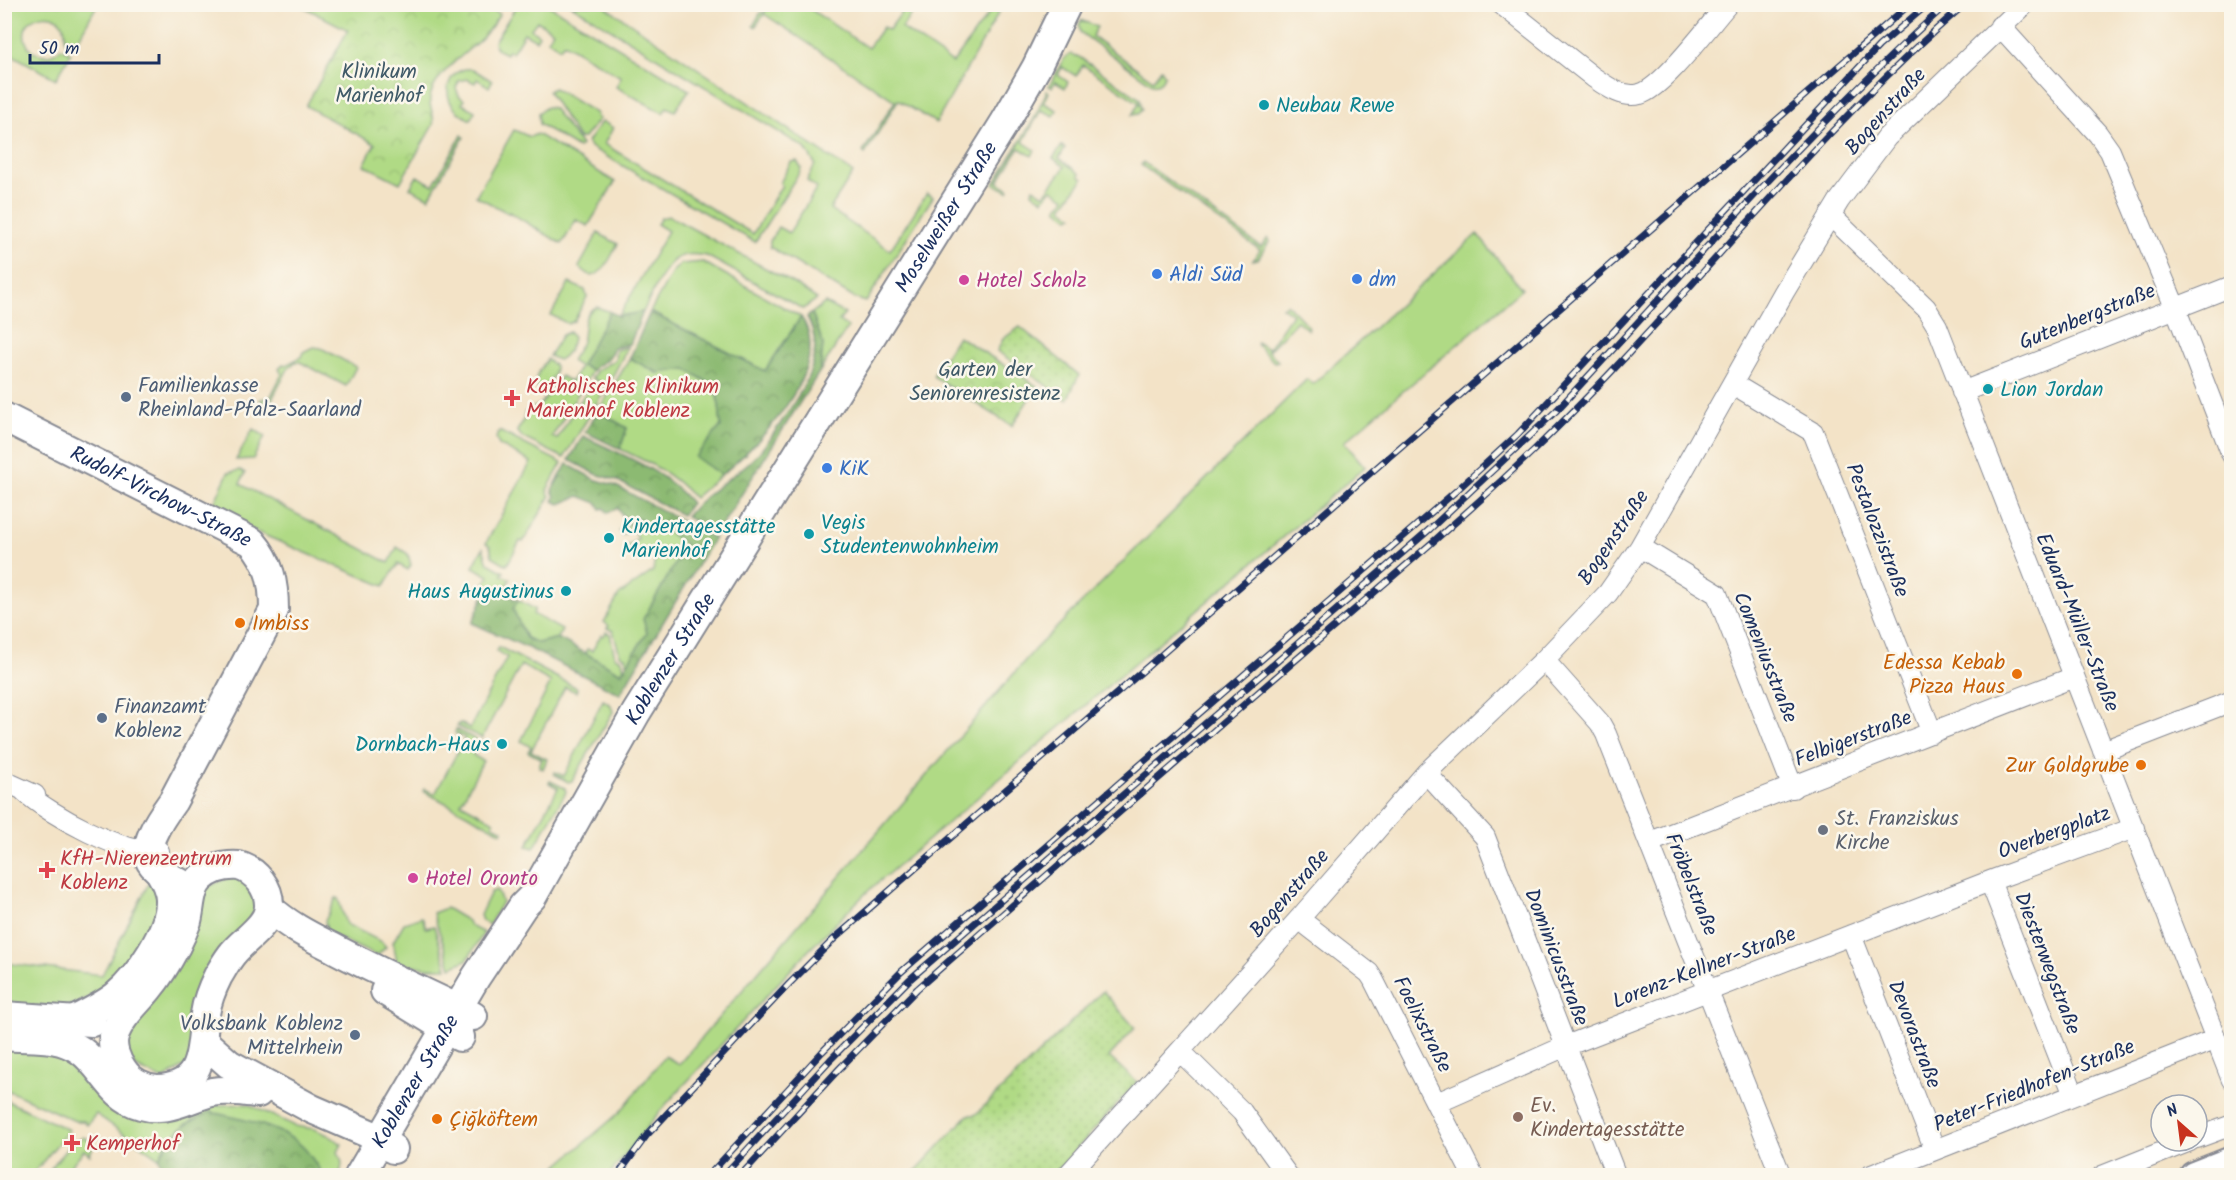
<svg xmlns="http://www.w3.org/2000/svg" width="2236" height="1180" font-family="Kalam,sans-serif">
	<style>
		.grass { fill: #b0da85; stroke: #668472; stroke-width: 1.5 }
		.forest { fill: url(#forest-crowns); stroke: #547468; stroke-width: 1.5 }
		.park { fill: url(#park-crowns); stroke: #668472; stroke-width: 1.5 }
		.garden { fill: url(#garden-dots); stroke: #668472; stroke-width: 1.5 }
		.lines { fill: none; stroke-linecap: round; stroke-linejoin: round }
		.street-casing { stroke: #878992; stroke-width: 22 }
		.secondary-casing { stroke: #878992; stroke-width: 32 }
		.street { stroke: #fff; stroke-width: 20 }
		.secondary { stroke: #fff; stroke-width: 28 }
		.rail-casing { stroke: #1b2f5e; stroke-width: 7 }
		.rail { stroke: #fbf7ec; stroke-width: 4.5; stroke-dasharray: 14; stroke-linecap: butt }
		.culture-dot { fill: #0f9aa8; stroke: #fbf7ec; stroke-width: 2 }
		.shop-dot { fill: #3f7fe0; stroke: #fbf7ec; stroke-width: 2 }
		.hotel-dot { fill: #d1479c; stroke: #fbf7ec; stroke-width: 2 }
		.service-dot { fill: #5c6f8a; stroke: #fbf7ec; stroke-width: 2 }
		.health-dot { fill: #e0444e; stroke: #fbf7ec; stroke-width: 2 }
		.food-dot { fill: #e8710a; stroke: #fbf7ec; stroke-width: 2 }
		.worship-dot { fill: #6b7280; stroke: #fbf7ec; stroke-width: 2 }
		.education-dot { fill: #8d6e63; stroke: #fbf7ec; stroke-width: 2 }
		.labels { text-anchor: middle; stroke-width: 5; stroke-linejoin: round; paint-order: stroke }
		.park-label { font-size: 21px; fill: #405a68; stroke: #fbf7ec }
		.culture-label { font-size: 21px; fill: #0d838f; stroke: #fbf7ec; text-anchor: start }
		.street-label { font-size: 21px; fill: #1b2f5e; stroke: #fbf7ec }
		.shop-label { font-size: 21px; fill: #366cbe; stroke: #fbf7ec; text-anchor: start }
		.hotel-label { font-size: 21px; fill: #b23c85; stroke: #fbf7ec; text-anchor: start }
		.service-label { font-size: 21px; fill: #4e5e75; stroke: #fbf7ec; text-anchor: start }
		.health-label { font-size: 21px; fill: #be3a42; stroke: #fbf7ec; text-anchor: start }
		.food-label { font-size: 21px; fill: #c56008; stroke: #fbf7ec; text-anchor: start }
		.worship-label { font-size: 21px; fill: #5b616d; stroke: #fbf7ec; text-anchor: start }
		.education-label { font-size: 21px; fill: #785e54; stroke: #fbf7ec; text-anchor: start }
	</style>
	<defs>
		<pattern id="forest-crowns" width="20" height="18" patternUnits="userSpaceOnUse" patternTransform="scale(1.5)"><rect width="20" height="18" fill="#8cba72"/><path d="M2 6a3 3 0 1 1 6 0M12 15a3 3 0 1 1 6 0" fill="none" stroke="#729861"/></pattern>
		<pattern id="park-crowns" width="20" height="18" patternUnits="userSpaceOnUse" patternTransform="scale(1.5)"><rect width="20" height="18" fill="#b0da85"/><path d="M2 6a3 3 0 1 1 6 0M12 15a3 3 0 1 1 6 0" fill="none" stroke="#97bb75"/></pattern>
		<pattern id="garden-dots" width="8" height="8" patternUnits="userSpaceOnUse" patternTransform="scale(1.5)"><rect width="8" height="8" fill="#b0da85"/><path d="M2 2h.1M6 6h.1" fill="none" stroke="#97bb75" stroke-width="1.8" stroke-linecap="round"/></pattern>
	</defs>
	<rect width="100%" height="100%" fill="#fbf7ec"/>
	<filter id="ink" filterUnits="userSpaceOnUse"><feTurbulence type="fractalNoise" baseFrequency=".0167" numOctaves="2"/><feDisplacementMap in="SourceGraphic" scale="12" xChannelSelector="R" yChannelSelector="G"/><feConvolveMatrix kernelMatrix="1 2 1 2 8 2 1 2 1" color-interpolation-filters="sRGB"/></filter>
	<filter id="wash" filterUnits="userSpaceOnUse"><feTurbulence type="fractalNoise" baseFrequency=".008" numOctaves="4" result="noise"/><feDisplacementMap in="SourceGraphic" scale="24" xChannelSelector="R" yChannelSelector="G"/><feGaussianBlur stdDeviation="1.35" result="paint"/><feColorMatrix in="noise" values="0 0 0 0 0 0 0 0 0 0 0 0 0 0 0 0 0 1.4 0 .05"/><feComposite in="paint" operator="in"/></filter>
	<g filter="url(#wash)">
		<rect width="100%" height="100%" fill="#f3e3c7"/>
		<path class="grass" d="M10,4L97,5L74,47L65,41C70,2 15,12 26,42C28,48 33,53 39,54C48,57 55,54 61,48L71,53L56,79L5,51V14Z
			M517,5H548L689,90L675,111L667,107L663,113L616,87L621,77L564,43L560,48L548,40L553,31L537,21L531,29L539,35L536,40L524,33L512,53L508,50L506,54L496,49L494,42Z
			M571,5H603L853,173L830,209L890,250L927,193L933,197L866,302L854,298L770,247V241L778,227L789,233L817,188L807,181L815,164L805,148Z
			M769,5H804L868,48L883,27L889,30L904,9L911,14L902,28L953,63L995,5H1003L936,123L898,100L865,154L863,152L895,101L764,14L755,27L753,26L761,12L764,13Z
			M1081,20L1097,27L1092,36L1153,80L1161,69L1165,75C1162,81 1159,86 1152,84L1080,32L1079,25Z
			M1071,54L1079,57L1140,99L1142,109L1138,114L1132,115L1139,103L1083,65L1076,76L1062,67L1058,75L1068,82L1065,88L1055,82L1052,87L1049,86L1064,58Z
			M465,69H473L492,81L489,87L477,79L475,83L467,79L459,81L456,88L459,96L464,100L462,104L475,111L470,120C465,116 458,113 454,108C443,93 447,74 465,69Z
			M554,88L597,114L596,116L599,119L584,138H578L548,91Z
			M1047,91L1049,92L1044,103L1057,110L1054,116L1041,110L1023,142L1035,150L1032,156L1019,148L998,182L1009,189L1008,191L994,184L1033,121Z
			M547,107L553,108L581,145L578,148L539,124L538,113Z
			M602,121L613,128L604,144L753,234L782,185L780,183L791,162L797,161L801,168L799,173L755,242L590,147L587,142Z
			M514,130L530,137L537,134L615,182L588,226L576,220L562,244L509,212L508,213L476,196Z
			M462,135L464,137L429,198L410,188L417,176L433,185Z
			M1062,146L1065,149L1059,158L1080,174L1079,176L1083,179L1062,207L1073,216L1069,218L1057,209L1065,198L1052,189L1043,200L1032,192L1033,188L1044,195L1065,167L1053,158Z
			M1143,162L1261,247L1268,238L1269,242L1258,259L1253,260L1260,250L1141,165Z
			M669,216L791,282L817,299L803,309L707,256C698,255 688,253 679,257C664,263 651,297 643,312L619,316L668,231L657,224L661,218Z
			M598,233L618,244C611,255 605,274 591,276L579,267Z
			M1477,234L1522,289L1344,442L1365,467L867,892L808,951L660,1111L609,1175H547L620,1112L665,1056L679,1064L1035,649L1307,379L1313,384Z
			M703,262L801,317L765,371L650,312L673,271L681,264Z
			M569,283L585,290L587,297L574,321L568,324L551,315Z
			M825,303L845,314L839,321L848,327L820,371L823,344L812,313Z
			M1287,304L1309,327L1308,330L1297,321L1268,351L1278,361L1274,362L1257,345V342L1268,349L1292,314L1282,307Z
			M597,307L610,312L581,365L592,371L552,437L557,439L591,384L604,391L564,458L523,438L517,431L524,420L525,412L541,404L561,376L571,382L580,367L571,361C574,355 578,350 581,344C587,330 579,314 597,307Z
			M569,332L573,338C572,346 566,357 558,360L549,356L562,335Z
			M313,347L321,348L356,367L346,386L300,362H295L288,369L270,403L267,404L260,401L261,399L270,398L282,374L279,369L283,364L286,365L301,357L303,352Z
			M628,347L607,387L592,378L597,370L615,360L616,350Z
			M630,358L657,373L686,369L714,386L719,404L721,426L696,457L721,475L694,498C670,472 652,464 620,449L627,428L598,411Z
			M547,359L555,366L554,375L544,389H538C532,378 541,369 547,359Z
			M253,429L265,436L253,459L236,460Z
			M499,431L562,463L547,490L550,497L523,542L520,541L507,565L492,556L490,546L486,543L531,462L499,445L496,438Z
			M240,470L245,473L240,484L389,563L397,547L408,554L411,565L408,570L398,564L384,586L240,525L211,510L228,473Z
			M639,519L647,530L666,531L687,545L644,618L647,633L627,664L625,657L620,655L613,631L607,628L609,626L604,622L619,595L653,571L655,560L648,551L638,557L633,548L628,551L625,547L638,539L632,529L622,535L619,531Z
			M483,548L488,563L504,572L502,575L510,579L503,593L484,584L489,576L473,567Z
			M518,600L535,609L533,614L562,630L558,638L538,643L526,638L513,609Z
			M606,632L610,634L615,657L622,660L624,668L621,673L585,653L587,649L592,651L601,635L604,636Z
			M499,647L577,688L576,692L565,687L531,751L547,759L543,769L539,767L542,759L528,752L531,747L521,741L551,682L521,665L482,738L457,726L460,723L470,728L507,657L496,651Z
			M603,700L611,705L613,712L572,781L568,782L554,774L555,772L564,776Z
			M456,729L480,742L473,755L483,761L461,803L494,821L493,825L503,830L502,833L423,791L424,789L435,794L465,738L455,733Z
			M550,781L565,788L566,792L534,848L527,846L558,788L549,783Z
			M235,874L260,899L188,1064L163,1080L128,1063L126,1035L203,889Z
			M151,879L156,886L160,915L114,988L72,1006H5V963L102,975Z
			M497,890L502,902L489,925L482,921L480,915L491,892Z
			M336,898H338L346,924L382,942L386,947L377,956L327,933L325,921Z
			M446,908L468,921L470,926L484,933L467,960L451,967L433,913Z
			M422,917L426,928L434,926L447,968H427L397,962L393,942L404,923Z
			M5,1042L31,1043L193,1106L248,1104L295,1126L314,1129L328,1135L342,1144L338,1152C343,1161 343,1167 339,1175H320V1170L166,1143L159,1158L96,1114L87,1125L84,1121H75L5,1089Z
			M5,1100L69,1130L32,1175H5Z
			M83,1137L88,1139L93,1146L90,1155L84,1150L63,1175H60L51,1168L72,1142Z"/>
		<path class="forest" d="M610,312L619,316L643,312L630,344L614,348L607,360L596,366L592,371L581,365Z
			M650,312L765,371L801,317C836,366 757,447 721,475L695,457L721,426L719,404L714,386L686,369L657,373L630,358Z
			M812,313L823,344L820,371L717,533L686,517C704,493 731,479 753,459C765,447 775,432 784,418C805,387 827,353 807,317Z
			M598,411L627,428L620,449L585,432Z
			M583,436C622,455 663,469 691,503L682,515L616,480L596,474L569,460Z
			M567,464L594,479L614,485L714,538L620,694L528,648L472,623L488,586L518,600L513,609L526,638L538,643L558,638L621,673L647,633L643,619L686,545L666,531L647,530L639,519L630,525L617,508L608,513L604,508L601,509L597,503L579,496L560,504L553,501L555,497L552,490Z
			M210,1112C239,1118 281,1126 303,1147C310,1154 315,1163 320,1170V1175H221L187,1163L190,1175H164L159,1158C172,1131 184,1124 210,1112Z"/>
		<path class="park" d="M484,5L500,14C495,22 489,30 483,37C466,54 436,72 430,97C428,107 436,116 433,125L400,183L364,165L375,144L306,106L348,30L300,5Z
			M958,336L1037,386L1012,426L933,376Z"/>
		<path class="garden" d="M1020,327L1079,375L1067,400L997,351L1003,339Z
			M1103,991L1135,1028L1109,1057L1137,1082L1053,1175H912L968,1115H975Z"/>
	</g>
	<g filter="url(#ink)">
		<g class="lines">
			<g class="street-casing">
				<path id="street" d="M1501,4L1593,77C1606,86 1623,99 1640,94C1663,88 1710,24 1728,4
					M2000,26L2098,134L2110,151L2175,307L2232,455
					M1830,215L1926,308L1937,326L2232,1080
					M1733,384L1813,432L1932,733
					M1962,392L2232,286
					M1640,547L1717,594L1793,788
					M1544,660L1600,723L1606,734L1781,1176
					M2103,751L2232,701
					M1426,773L1485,837L1616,1176
					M4,781L35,795
					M24,791C46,813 129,858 159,851
					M1650,842L2074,677
					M1990,881L2074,1095
					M1299,919L1369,973L1373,979L1473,1176
					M1851,935L1935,1150
					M1180,1051L1299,919L1426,773L1544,660L1608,593L1640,547L1784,292L1839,201L1887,137L2025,4
					M1437,1103L1566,1046L1990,881L2134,828
					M2197,1138L2232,1125
					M1067,1176L1180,1051L1242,1112L1288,1176
					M1869,1176L2216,1039
					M2102,1176L2190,1141"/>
			</g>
			<g class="secondary-casing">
				<g id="secondary">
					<path id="s1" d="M4,417L252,542C270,563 274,583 274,610L173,801C163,815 138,848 153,865C163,876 181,882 193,891"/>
					<path d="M239,866C256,871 270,888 269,907C268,926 244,939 233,953C227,960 223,968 218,976C212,988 207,1000 205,1014C200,1048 206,1087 158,1089C144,1089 130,1081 123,1070C116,1061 111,1047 114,1036C120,1017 137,1003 149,988C160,975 168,961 176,946C180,938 184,929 187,921C191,906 189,889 201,878C211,869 225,865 239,866Z"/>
					<path d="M269,908C290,927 314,938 339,951C383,974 428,994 473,1016"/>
					<path d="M385,991L460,1037"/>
					<path d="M4,1016L92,1022"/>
					<path d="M75,1020C89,1013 103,1006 116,996C138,978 171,930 170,900C170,889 165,880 159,870"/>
					<path d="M4,1036C31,1039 57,1034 80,1050C103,1066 111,1097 141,1105C168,1113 187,1098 212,1092C227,1089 243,1092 258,1093"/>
					<path d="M203,1041L229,1064L312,1109L372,1135L393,1149"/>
					<path id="s2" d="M359,1176L476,977L523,906L532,897L636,713L1005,122L1036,68L1067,4"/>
					<path d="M2194,1176L2232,1161"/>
				</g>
			</g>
			<use href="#street" class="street"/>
			<use href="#secondary" class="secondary"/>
			<g class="rail-casing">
				<path id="rail" d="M617,1176L647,1135L789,984L833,940L1910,4
					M708,1176L822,1052L901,972L1456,491L1518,434L1879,46L1928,4
					M723,1176L830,1060L909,980L1430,529L1556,411C1684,274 1807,130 1947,4
					M740,1176L839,1069L917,989C1045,876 1175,764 1305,652C1381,586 1460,521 1533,451C1682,308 1807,140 1965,4"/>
			</g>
			<use href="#rail" class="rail"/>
		</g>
	</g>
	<g class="culture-dot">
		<circle cx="1264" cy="105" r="6"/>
		<circle cx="1988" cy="389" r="6"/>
		<circle cx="809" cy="534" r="6"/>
		<circle cx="609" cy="538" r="6"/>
		<circle cx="566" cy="591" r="6"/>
		<circle cx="502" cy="744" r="6"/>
	</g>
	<g class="shop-dot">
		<circle cx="1157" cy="274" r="6"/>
		<circle cx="1357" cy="279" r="6"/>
		<circle cx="827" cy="468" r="6"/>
	</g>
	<g class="hotel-dot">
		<circle cx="964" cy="280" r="6"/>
		<circle cx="413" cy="878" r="6"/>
	</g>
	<g class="service-dot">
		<circle cx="126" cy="397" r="6"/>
		<circle cx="102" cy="718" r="6"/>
		<circle cx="355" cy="1035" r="6"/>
	</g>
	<g class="health-dot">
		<path d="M509 389h6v6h6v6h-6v6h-6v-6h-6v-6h6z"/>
		<path d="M44 861h6v6h6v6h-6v6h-6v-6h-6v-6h6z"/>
		<path d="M69 1134h6v6h6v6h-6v6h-6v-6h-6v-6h6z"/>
	</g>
	<g class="food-dot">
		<circle cx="240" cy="623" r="6"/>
		<circle cx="2017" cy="674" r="6"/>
		<circle cx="2141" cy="765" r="6"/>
		<circle cx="437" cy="1119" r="6"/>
	</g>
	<circle class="worship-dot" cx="1823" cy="830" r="6"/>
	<circle class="education-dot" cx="1518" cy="1117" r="6"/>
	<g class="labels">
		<g class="park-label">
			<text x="379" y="78">Klinikum<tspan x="379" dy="24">Marienhof</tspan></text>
			<text x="985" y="376">Garten der<tspan x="985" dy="24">Seniorenresistenz</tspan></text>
		</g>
		<g class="culture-label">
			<text x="1276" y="112">Neubau Rewe</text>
			<text x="2000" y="396">Lion Jordan</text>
			<text x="821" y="529">Vegis<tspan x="821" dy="24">Studentenwohnheim</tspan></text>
			<text x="621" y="533">Kindertagesstätte<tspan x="621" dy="24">Marienhof</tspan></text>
			<text x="554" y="598" text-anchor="end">Haus Augustinus</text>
			<text x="490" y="751" text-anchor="end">Dornbach-Haus</text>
		</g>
		<g class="street-label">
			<text transform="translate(1885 111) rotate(-48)" y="7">Bogenstraße</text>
			<text dy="7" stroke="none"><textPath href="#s2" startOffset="1125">Moselweißer Straße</textPath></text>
			<text transform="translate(2087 316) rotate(-22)" y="7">Gutenbergstraße</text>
			<text dy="7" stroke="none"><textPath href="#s1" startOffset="176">Rudolf-Virchow-Straße</textPath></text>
			<text transform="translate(1878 530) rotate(69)" y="7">Pestalozzistraße</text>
			<text transform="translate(1613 537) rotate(-56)" y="7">Bogenstraße</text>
			<text transform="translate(2078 622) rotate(68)" y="7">Eduard-Müller-Straße</text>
			<text transform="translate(1766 657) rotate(68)" y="7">Comeniusstraße</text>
			<text dy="7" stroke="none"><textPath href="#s2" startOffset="604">Koblenzer Straße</textPath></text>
			<text transform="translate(1853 738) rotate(-21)" y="7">Felbigerstraße</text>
			<text transform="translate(2054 832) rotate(-20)" y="7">Overbergplatz</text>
			<text transform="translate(1692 884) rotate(68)" y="7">Fröbelstraße</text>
			<text transform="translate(1289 893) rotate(-49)" y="7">Bogenstraße</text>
			<text transform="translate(1557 957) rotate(69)" y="7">Dominicusstraße</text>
			<text transform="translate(2048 963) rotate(69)" y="7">Diesterwegstraße</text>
			<text transform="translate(1704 967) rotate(-21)" y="7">Lorenz-Kellner-Straße</text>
			<text transform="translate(1423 1024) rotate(63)" y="7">Foelixstraße</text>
			<text transform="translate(1915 1034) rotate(69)" y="7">Devorastraße</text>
			<text dy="7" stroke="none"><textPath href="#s2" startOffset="110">Koblenzer Straße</textPath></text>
			<text transform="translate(2034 1085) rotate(-22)" y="7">Peter-Friedhofen-Straße</text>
		</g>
		<g class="shop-label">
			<text x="1169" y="281">Aldi Süd</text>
			<text x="1369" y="286">dm</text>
			<text x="839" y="475">KiK</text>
		</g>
		<g class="hotel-label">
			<text x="976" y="287">Hotel Scholz</text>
			<text x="425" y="885">Hotel Oronto</text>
		</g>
		<g class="service-label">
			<text x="138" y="392">Familienkasse<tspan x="138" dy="24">Rheinland-Pfalz-Saarland</tspan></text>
			<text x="114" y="713">Finanzamt<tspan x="114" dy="24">Koblenz</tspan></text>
			<text x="343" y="1030" text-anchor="end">Volksbank Koblenz<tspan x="343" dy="24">Mittelrhein</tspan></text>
		</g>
		<g class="health-label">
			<text x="526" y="393">Katholisches Klinikum<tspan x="526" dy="24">Marienhof Koblenz</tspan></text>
			<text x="60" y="865">KfH-Nierenzentrum<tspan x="60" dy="24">Koblenz</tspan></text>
			<text x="86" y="1150">Kemperhof</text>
		</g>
		<g class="food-label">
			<text x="252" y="630">Imbiss</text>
			<text x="2005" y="669" text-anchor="end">Edessa Kebab<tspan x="2005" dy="24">Pizza Haus</tspan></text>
			<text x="2129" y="772" text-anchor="end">Zur Goldgrube</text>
			<text x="449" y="1126">Çiğköftem</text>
		</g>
		<g class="worship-label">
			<text x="1835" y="825">St. Franziskus<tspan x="1835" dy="24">Kirche</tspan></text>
		</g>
		<g class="education-label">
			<text x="1530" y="1112">Ev.<tspan x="1530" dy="24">Kindertagesstätte</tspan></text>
		</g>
	</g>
	<rect width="2236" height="1180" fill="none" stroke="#fbf7ec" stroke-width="24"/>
	<g transform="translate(2179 1123) rotate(332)"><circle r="28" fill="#fbf7ec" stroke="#a1a7b3" stroke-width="1.5"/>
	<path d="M0-4.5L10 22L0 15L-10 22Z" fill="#c8321e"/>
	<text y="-9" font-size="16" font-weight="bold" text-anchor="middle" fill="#1b2f5e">N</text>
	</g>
	<path d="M30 54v9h129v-9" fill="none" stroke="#1b2f5e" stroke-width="3"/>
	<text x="39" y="54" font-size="18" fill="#1b2f5e" stroke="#fbf7ec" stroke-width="4.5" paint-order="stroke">50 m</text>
</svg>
